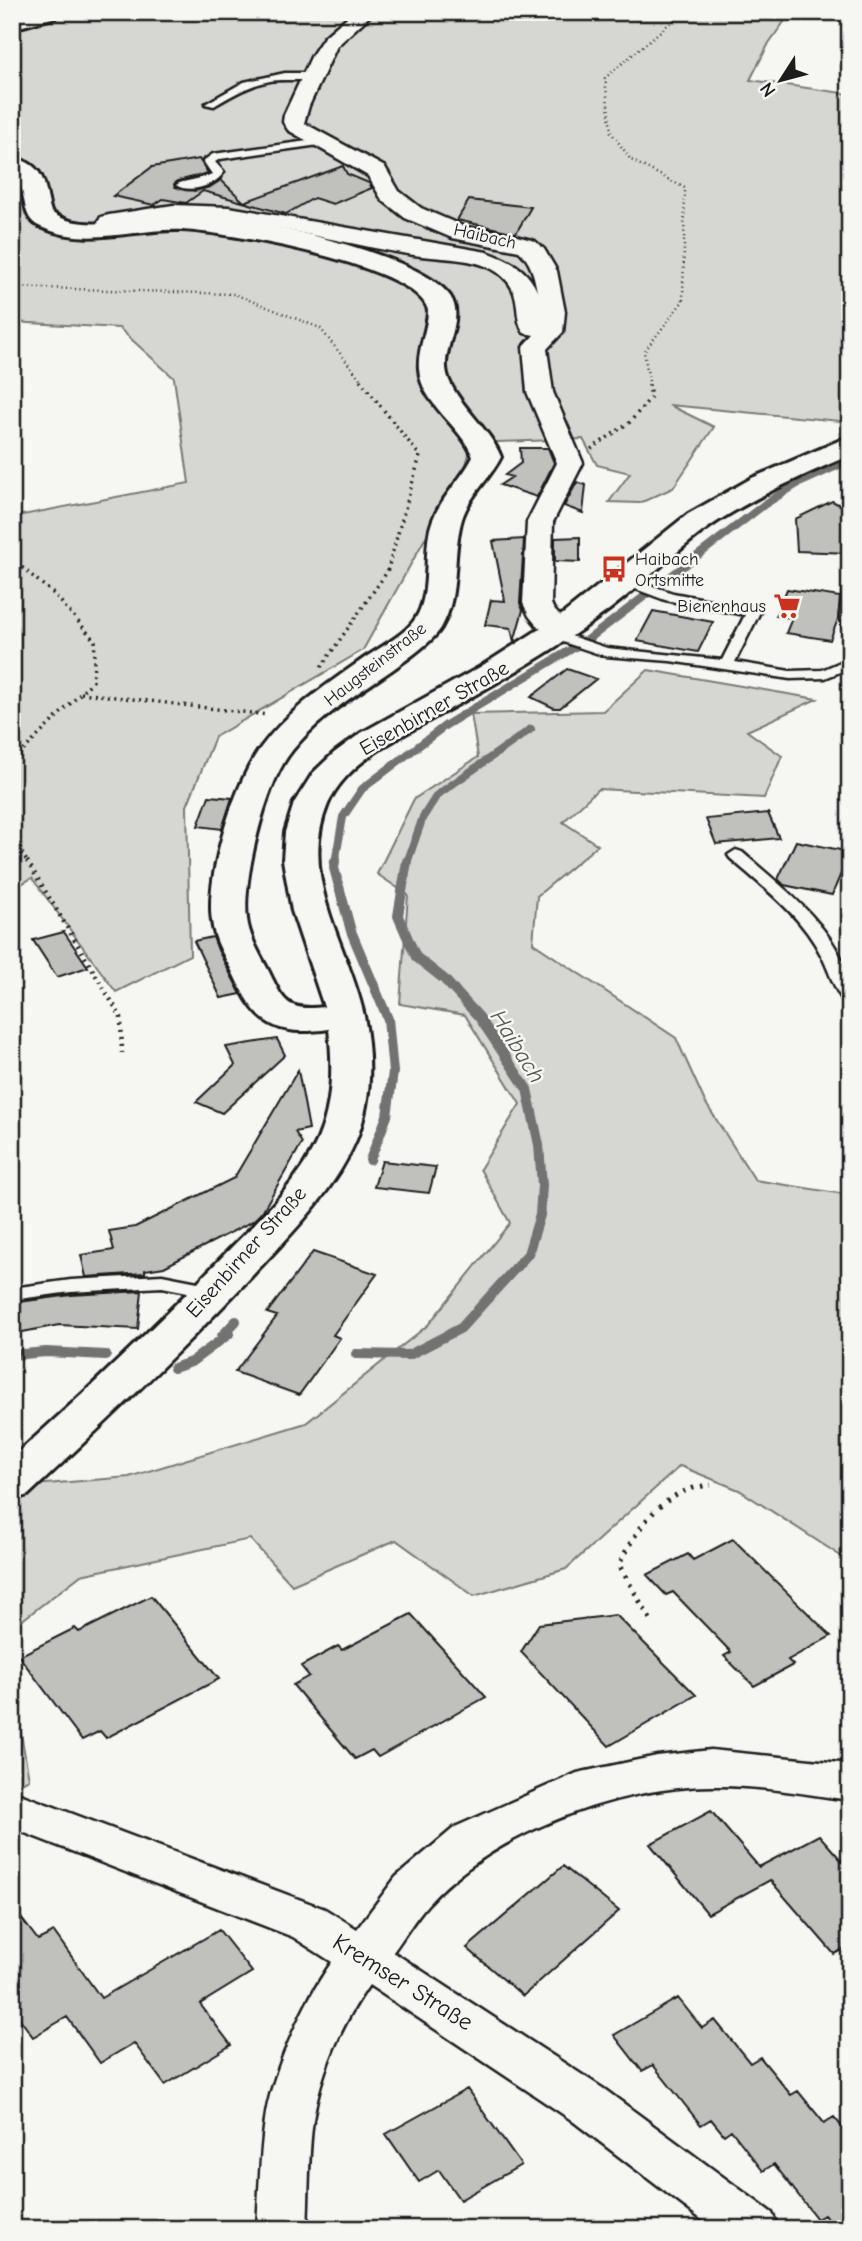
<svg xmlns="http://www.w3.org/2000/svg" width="862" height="2241" font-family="'Comic Neue',sans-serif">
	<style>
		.green { fill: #d6d6d2; stroke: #797977; stroke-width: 2 }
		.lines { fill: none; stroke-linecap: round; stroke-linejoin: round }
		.stream-far1 { stroke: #727271; stroke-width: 8 }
		.stream { stroke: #727271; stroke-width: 10 }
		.building { fill: #c0c0bd; stroke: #1c1c1c; stroke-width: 2 }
		.service-casing { stroke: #1c1c1c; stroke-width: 5 }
		.minor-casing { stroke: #1c1c1c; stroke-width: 5 }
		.secondary-casing { stroke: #1c1c1c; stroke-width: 6 }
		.path-far3 { stroke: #1c1c1c; stroke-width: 2.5; stroke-dasharray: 1 3.5; stroke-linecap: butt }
		.path-far2 { stroke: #1c1c1c; stroke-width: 3.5; stroke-dasharray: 2 4.5; stroke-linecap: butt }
		.path-far1 { stroke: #1c1c1c; stroke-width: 4.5; stroke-dasharray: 2 5; stroke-linecap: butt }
		.path { stroke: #1c1c1c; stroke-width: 5; stroke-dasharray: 2.5 7; stroke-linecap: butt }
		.service { fill: #f6f6f2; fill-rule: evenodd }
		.minor { fill: #f6f6f2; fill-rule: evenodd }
		.secondary { fill: #f6f6f2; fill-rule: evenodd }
		.labels { text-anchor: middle; stroke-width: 5; stroke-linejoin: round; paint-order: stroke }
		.far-street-label { font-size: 18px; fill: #1c1c1c; stroke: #f6f6f2 }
		.far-poi-label { font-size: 18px; fill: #1c1c1c; stroke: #f6f6f2; text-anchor: start }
		.street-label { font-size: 21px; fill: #1c1c1c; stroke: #f6f6f2 }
		.water-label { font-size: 23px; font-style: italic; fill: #565654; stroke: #f6f6f2 }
		.near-street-label { font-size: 24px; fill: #1c1c1c; stroke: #f6f6f2 }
	</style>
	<rect width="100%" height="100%" fill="#f6f6f2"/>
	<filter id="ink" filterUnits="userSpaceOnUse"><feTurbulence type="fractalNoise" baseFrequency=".0143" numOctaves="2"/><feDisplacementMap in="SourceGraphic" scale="14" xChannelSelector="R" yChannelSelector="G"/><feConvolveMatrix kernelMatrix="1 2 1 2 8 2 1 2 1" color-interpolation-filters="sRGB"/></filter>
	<g filter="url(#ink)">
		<path class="green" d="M12,12H791L769,43L750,80L850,94V422L669,405L714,427L673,488L640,503L609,502L630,473L597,465L583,439L472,443L466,465L363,650L215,737L187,806L190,955L116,992L32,878L12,889V517L189,483L174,378L119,328L12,322Z
			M648,670L817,699L747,731L782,756L764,798L598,789L563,822L598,845L537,896L533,943L676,1038L705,1102L755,1180L850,1195V1562L739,1490L680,1466L566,1569L474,1596L396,1540L292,1585L250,1539L81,1575L12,1628V1506L34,1485L129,1477L306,1423L428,1325L510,1223L480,1169L520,1104L465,1015L400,1004L408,895L377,874L414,799L478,757L471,714L603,711Z
			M12,1683L29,1779L12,1788Z"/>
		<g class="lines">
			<path class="stream-far1" d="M335,863L343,817L362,789L446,725L590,638L765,504L797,484L850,460
				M407,863L423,817L437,795L531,729"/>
			<path class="stream" d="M335,861L334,868L351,931L388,1019L393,1072L387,1116L370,1160
				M222,1336L236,1321
				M356,1354L409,1355L461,1328L528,1254L540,1215L542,1185L539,1145L527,1089L479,1017L444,979L416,957L398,916L407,861
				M12,1355L46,1352L106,1355
				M174,1368L191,1362L229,1334"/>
		</g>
		<path class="building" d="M199,159L208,173L178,181L174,184L175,187L195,191L210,187L221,180L244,202L343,166L347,174L369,183L372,188L333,204L314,198L286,214L203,191L186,203L163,199L154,205L113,196L152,167Z
			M469,200L531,207L516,233L457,220Z
			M520,448H548L554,463L537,497L500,485L512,477L505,475L521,463Z
			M577,482L586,485L583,513L564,506Z
			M832,501L850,510V553L797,551L795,519Z
			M580,537V562L555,561V538Z
			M524,539L520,603L523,610L514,642L511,628L485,625L491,600L505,601L493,541Z
			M787,589L840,597L838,619L830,640L786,633L792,618L776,616Z
			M653,611L713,622L698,652L637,641Z
			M567,669L596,679L560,708H554L531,697Z
			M209,796L232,798L222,829L198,826Z
			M768,813L779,838L716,844L706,819Z
			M796,841L850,852L832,895L784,885L778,879Z
			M64,932L88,967L57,977L33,940Z
			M213,937L218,950L241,994L221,998L194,941Z
			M277,1039L285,1055L222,1113L196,1102L235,1065L226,1047Z
			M298,1070L309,1129L295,1132L302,1143L262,1212L253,1221L164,1267L145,1270V1273L86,1277L81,1255L114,1250L109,1231L135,1227L234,1178Z
			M382,1161L436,1167L429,1193L374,1187Z
			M313,1252L377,1274L333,1335L340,1338L299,1395L235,1372L277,1316L267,1313Z
			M142,1291L138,1329L59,1325L12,1334V1303L71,1295Z
			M733,1539L831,1636L788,1660L793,1665L754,1686L724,1656L731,1652L673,1592L666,1595L647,1575L688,1554L693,1560Z
			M151,1596L219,1679L106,1738L100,1731L82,1740L19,1656L75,1628L79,1632Z
			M411,1614L486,1697L378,1757L372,1750L355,1759L293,1685L309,1676L301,1666L338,1646L342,1650Z
			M616,1615L696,1695L609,1746L521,1652L539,1624Z
			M711,1811L759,1867L819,1835L850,1870V1946L834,1954L770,1880L708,1914L650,1844Z
			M563,1866L619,1911L523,1996L467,1948Z
			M12,1906L38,1940L54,1932L101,1998L219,1930L252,1972L200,2004L231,2045L165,2085L134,2043L100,2063L67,2017L33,2037L12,2008Z
			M678,1998L702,2028L715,2020L750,2063L760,2057L791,2095L798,2091L824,2123L834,2117L850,2136V2229H835L824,2215L817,2219L774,2164L763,2171L731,2130L724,2135L711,2119L701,2125L653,2065L642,2071L614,2035Z
			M467,2089L521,2165L460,2200L439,2170L419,2182L386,2134Z"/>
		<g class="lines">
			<g class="service-casing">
				<path id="service" d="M285,73H314L319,76C308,83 284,78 270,81C249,85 231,96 214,106L205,104L244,82Z
					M322,139L326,140V144L220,159L215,162L224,172C216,186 189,194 176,185C183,180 200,180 212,174L203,161L213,154Z
					M627,577L673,593L758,609L760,612L735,662L790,671L822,670L850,658V668L825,678L790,679L670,661L605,656L548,637V631L553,630L607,648L722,660L745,615L665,600L622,584L620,581Z
					M850,586V630L843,626L840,615L843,590Z
					M736,850L742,852C781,886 835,926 849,979C851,987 850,998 850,1006C838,1003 828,966 821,955C801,915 763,887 730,858L728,855Z
					M162,1275L213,1285L220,1286L222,1291L220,1296L213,1297L162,1287L71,1292L12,1300V1288L71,1280Z"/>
			</g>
			<g class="minor-casing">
				<path id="minor" d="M353,12H374L337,46L309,106L304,123L385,167L399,191L421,208L465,227L502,232L535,241L544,249L557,271L565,312L563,332L547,349L553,392L583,463L553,522L551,603C555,617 568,617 575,628L571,634L561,636L538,627L529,616L523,603L527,522L557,463L527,392L523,347L534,335L524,333C511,313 526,293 497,272C476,257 439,259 414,255C352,245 291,228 229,221C193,217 158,221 122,227L119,232H103L98,222L101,217L109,215L173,205L229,207L487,252C509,260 527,268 537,291C534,275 531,262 519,251L452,238L405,218L382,200L368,176L288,130L283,122L284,115L312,55L324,37Z
					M711,1750L850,1764V1800C804,1794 758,1785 712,1786C618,1786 491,1834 428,1904C415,1918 405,1936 393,1952L604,2089L772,2213L779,2229H714L570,2119L369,1985C342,2023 320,2073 313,2120C308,2156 309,2193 307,2229H257C259,2193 260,2156 265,2120C271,2074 305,1999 332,1962L293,1937L12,1828V1791L325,1909L357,1929L396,1877L455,1827L577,1773L657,1756Z"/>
			</g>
			<g class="secondary-casing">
				<path id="secondary" d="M23,12H59L56,17L12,29V15Z
					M12,157C48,166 43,185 51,212C81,234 130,218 165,215C222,211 416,249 450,296C465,318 444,345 446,368C448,397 489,426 501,457C490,479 469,496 462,519C451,555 461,594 441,628C428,650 361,689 337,708C319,722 301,738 288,756C265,788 242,881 247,919C249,936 259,953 267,968C283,999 284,1012 324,1007L292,911L283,860L285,832L294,803L313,773L334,753L361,733L480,667L563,614L688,514L752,478L850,436V455C809,473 769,490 731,513C686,539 651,578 610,609C554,651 495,684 435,717C398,738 345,763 328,804C297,878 349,946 364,1016C372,1057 372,1101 356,1140C333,1194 288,1237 249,1279C178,1354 103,1425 28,1495L12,1500V1458C85,1393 156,1326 224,1255C258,1220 298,1184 318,1139C333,1104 333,1066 329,1029C274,1037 256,1023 234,975C226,958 214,941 212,921C205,878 235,780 262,746C290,709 329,683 366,657C381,647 402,636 413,622C431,600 424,561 429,534C434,503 459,484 473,457C461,425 421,404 419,369C417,349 428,330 428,310C417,265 227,232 182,230C135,228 87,248 41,227C17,217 31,189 12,175Z"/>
			</g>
			<path class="path-far3" d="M12,287L234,294L320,328L362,381
				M649,381L644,352L683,301L685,188L631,160L611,132L605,78L683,12"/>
			<path class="path-far2" d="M591,449L630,422L651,397L648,380
				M12,559L55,595L95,641L93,681L12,762
				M321,667L387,572L420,456L360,380
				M81,693L268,715
				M12,836L28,863"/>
			<path class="path-far1" d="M27,861L121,1017L122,1053"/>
			<path class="path" d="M650,1619L619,1565C638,1525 664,1489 711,1485"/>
			<use href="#service" class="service"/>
			<use href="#minor" class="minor"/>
			<use href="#secondary" class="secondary"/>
		</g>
	</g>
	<defs>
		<g id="bus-bare" transform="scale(2.1)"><path d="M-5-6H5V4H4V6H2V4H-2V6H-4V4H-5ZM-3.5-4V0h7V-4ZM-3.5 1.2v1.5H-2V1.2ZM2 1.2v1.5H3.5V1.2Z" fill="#c8321e" stroke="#f6f6f2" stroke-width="2.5" paint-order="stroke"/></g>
		<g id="supermarket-bare" transform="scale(2.1)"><path d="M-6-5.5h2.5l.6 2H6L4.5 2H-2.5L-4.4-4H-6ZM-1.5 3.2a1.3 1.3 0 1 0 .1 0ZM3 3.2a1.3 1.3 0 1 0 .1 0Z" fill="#c8321e" stroke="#f6f6f2" stroke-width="2.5" paint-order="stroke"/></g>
	</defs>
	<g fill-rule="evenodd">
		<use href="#bus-bare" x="614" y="569"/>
		<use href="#supermarket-bare" x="787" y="606"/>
	</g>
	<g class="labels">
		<g class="far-street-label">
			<text transform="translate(485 236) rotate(13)" y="6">Haibach</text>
			<text transform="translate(375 664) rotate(-38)" y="6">Haugsteinstraße</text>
		</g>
		<g class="far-poi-label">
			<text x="635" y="565">Haibach<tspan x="635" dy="21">Ortsmitte</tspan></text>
			<text x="766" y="612" text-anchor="end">Bienenhaus</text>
		</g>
		<g class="street-label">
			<text transform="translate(434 708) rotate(-30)" y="7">Eisenbirner Straße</text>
			<text transform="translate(246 1252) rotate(-48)" y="7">Eisenbirner Straße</text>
		</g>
		<g class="water-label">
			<text transform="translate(518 1046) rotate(58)" y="8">Haibach</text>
		</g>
		<g class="near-street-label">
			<text transform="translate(403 1982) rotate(32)" y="8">Kremser Straße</text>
		</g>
	</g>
	<rect width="862" height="2241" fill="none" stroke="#f6f6f2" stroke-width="42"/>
	<rect x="21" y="21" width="820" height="2199" fill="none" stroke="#1c1c1c" stroke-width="2.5" filter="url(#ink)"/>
	<g transform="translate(781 80) rotate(234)" stroke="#f6f6f2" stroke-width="5" paint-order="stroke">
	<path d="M0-5L12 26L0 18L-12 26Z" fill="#1c1c1c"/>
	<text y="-10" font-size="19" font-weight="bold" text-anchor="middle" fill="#1c1c1c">N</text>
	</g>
</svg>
